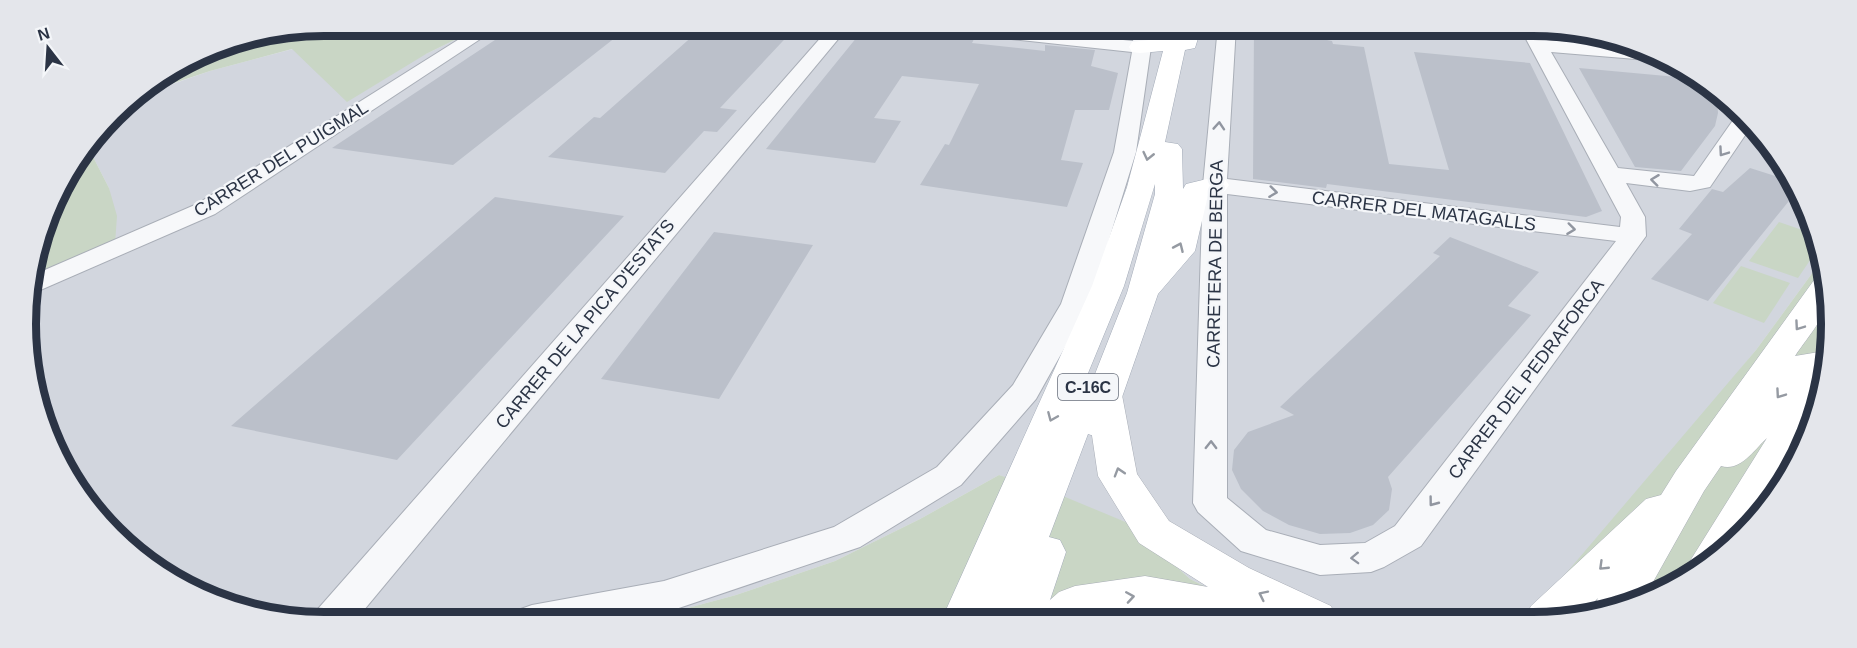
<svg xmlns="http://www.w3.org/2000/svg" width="1857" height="648" font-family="Helvetica,sans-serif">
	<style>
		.built { fill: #d2d6de }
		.green { fill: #c9d6c5 }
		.building { fill: #bbc0ca }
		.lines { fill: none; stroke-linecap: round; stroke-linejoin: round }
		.minor-casing { stroke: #a9aeb7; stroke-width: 2 }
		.secondary-casing { stroke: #a9aeb7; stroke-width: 1 }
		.primary-casing { stroke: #a3abb8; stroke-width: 1 }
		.minor { fill: #f7f8fa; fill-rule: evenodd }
		.secondary { fill: #fff; fill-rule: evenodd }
		.primary { fill: #fff; fill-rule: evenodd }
		.oneway { stroke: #9196a0 }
		.oneway2 { stroke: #959aa2 }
		.labels { text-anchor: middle; stroke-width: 4.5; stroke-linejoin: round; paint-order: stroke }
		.shield { fill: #f4f6f9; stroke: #676e7b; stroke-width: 1.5 }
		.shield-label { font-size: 16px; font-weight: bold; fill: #2b3445 }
		.street-label { font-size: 18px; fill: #2b3445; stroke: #f4f6f9 }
		.rim { fill: none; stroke: #2b3445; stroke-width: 8 }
	</style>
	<rect width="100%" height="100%" fill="#e4e7ec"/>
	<path class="built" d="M483,26H1533L1610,36L1714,87L1791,174L1821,261L1756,350L1535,620L1275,621L1190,579L1128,523L999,475L920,519L835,561L736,595L636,622H324L247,612L158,572L76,490L36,401L28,285L30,279L115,244L109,188L89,149L127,100L210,71L293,49L426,54Z"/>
	<path class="green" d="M324,26H483L426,54L347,102L292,49L210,71L132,97L210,48Z
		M89,149L109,188L117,216L115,244L30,279L56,192Z
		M1779,222L1811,233L1817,250L1798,278L1749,261Z
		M1821,261L1829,285L1821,401L1791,474L1730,548L1665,592L1572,620L1562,578L1756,350Z
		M1741,266L1790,283L1764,323L1713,303Z
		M999,475L1058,494L1128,523L1190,579L1275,621L636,622L736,595L835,561L920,519Z"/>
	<path class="building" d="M516,26H630L453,165L332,148Z
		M704,26H797L720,108L737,110L717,132L704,131L665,173L548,157L594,117L600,118Z
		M866,26L975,37L972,43L1045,51V45L1095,50L1091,66L1118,73L1109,110H1075L1061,160L1083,163L1067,207L920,185L945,144L949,145L979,84L902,76L874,118L901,121L875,163L766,149Z
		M1046,26H1101L1098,35L1046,30Z
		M1254,26L1332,41L1333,44L1364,47L1389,164L1449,170L1414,52L1530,63L1602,211L1586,217L1327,184L1326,188L1253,179Z
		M1579,68L1699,79L1704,82L1717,99L1718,113L1715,126L1681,171L1635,167Z
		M1750,168L1794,182L1797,191L1708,301L1651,279L1692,234L1679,229L1712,189L1723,192Z
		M495,197L624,216L397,460L231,426Z
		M714,232L813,245L719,399L601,379Z
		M1450,237L1539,272L1508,306L1531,315L1388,477L1392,489L1389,510L1373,525L1350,533L1320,534L1289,525L1263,511L1241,489L1232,470L1234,450L1248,432L1294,415L1280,407L1440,256L1433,253Z"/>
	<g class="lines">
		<g class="minor-casing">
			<path id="minor" d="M480,26H500L215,214L29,295L31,276L197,204Z
				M831,26H849L354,622L312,621L317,610Z
				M929,26H985L1133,41L1136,26H1154L1136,152L1089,304L1036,399L961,485L860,547L664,613L618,622H512L518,610L532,605L664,581L834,527L937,467L1013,385L1061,304L1114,152L1132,52L938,31L932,30Z
				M1218,26H1236L1227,179L1620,227L1621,217L1519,26H1537L1545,40L1633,47L1655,58L1648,60L1551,52L1618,168L1694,176L1736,116H1740L1750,128L1710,187L1690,191L1626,183L1645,217L1646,236L1421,546L1384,567L1371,572L1320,575L1241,551L1198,512L1193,503L1203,185ZM1227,194L1616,241L1395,526L1365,543L1320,545L1266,530L1227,498Z"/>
		</g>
		<g class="secondary-casing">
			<path id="secondary" d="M1825,274C1837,308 1812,330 1795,356L1825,351L1821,401L1779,486L1730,548L1695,572L1690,561L1767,438C1754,450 1740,472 1721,466L1704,491L1644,598L1596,613L1594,607L1598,598L1578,618L1572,620H1524L1531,606L1646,499L1661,495L1676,471L1817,276Z
				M1104,383L1117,386L1122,395L1137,474L1169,521L1249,568L1331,606L1337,620L1273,621L1247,608L1253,621H1189L1145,612L1092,621H1035L1042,607L1059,592L1075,586L1145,576L1208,587L1139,543L1098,476L1086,395L1091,386Z"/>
		</g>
		<g class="primary-casing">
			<path id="primary" d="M1170,26H1190V29L1195,31L1199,35L1195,48L1185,50L1165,142L1178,144L1182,149L1183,189L1186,184L1215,177L1225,179L1229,185L1225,191L1208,195L1195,251L1158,294L1113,423L1107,432L1094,436L1088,434L1049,537L1060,540L1066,552L1043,621H941L1092,286L1127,187L1163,51L1140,53L1132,52L1129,47L1132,42L1166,38ZM1155,184V194L1127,293L1093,379L1086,378L1124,286Z"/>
		</g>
		<use href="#minor" class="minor"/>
		<use href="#secondary" class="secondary"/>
		<use href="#primary" class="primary"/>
	</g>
	<defs><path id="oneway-chevron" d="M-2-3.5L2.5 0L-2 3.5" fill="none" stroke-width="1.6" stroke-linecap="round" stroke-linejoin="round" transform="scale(1.5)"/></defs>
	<g class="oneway">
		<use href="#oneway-chevron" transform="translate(1219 126) rotate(-86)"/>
		<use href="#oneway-chevron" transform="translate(1723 152) rotate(125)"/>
		<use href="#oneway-chevron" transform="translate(1655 180) rotate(-173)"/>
		<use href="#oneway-chevron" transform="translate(1273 192) rotate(7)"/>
		<use href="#oneway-chevron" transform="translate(1571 229) rotate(7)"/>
		<use href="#oneway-chevron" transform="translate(1211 445) rotate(-89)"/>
		<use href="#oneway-chevron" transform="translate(1433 502) rotate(127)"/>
		<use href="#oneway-chevron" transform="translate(1355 558) rotate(178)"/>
	</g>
	<g class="oneway2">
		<use href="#oneway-chevron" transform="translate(1148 156) rotate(103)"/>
		<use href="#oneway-chevron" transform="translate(1179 247) rotate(-66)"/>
		<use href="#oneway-chevron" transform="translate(1799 326) rotate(125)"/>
		<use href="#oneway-chevron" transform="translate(1780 394) rotate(125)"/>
		<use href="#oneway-chevron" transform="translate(1052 417) rotate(113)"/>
		<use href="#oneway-chevron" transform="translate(1119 472) rotate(-107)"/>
		<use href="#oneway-chevron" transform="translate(1603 566) rotate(136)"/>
		<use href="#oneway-chevron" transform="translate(1263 595) rotate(-154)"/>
		<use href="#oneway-chevron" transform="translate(1130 597) rotate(-9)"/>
	</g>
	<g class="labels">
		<rect class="shield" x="1058" y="374" width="60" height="26" rx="4.5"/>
		<g class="shield-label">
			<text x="1088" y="393">C-16C</text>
		</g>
		<g class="street-label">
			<text transform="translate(281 159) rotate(-32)" y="6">CARRER DEL PUIGMAL</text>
			<text transform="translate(1424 211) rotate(7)" y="6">CARRER DEL MATAGALLS</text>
			<text transform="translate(1215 264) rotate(-89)" y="6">CARRETERA DE BERGA</text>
			<text transform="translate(585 324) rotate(-50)" y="6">CARRER DE LA PICA D'ESTATS</text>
			<text transform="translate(1526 379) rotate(-53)" y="6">CARRER DEL PEDRAFORCA</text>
		</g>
	</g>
	<path d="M0 0H1857V648H0ZM324 36H1533A288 288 0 0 1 1821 324V324A288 288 0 0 1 1533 612H324A288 288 0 0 1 36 324V324A288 288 0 0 1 324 36Z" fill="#e4e6eb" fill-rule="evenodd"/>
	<path class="rim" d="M324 36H1533A288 288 0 0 1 1821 324V324A288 288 0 0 1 1533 612H324A288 288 0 0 1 36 324V324A288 288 0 0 1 324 36Z"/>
	<g transform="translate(48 48) rotate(343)" stroke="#f4f6f9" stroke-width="4.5" paint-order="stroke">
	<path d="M0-4.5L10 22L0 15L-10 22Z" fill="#2b3445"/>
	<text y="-9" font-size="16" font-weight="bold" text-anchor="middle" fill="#2b3445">N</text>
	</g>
</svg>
